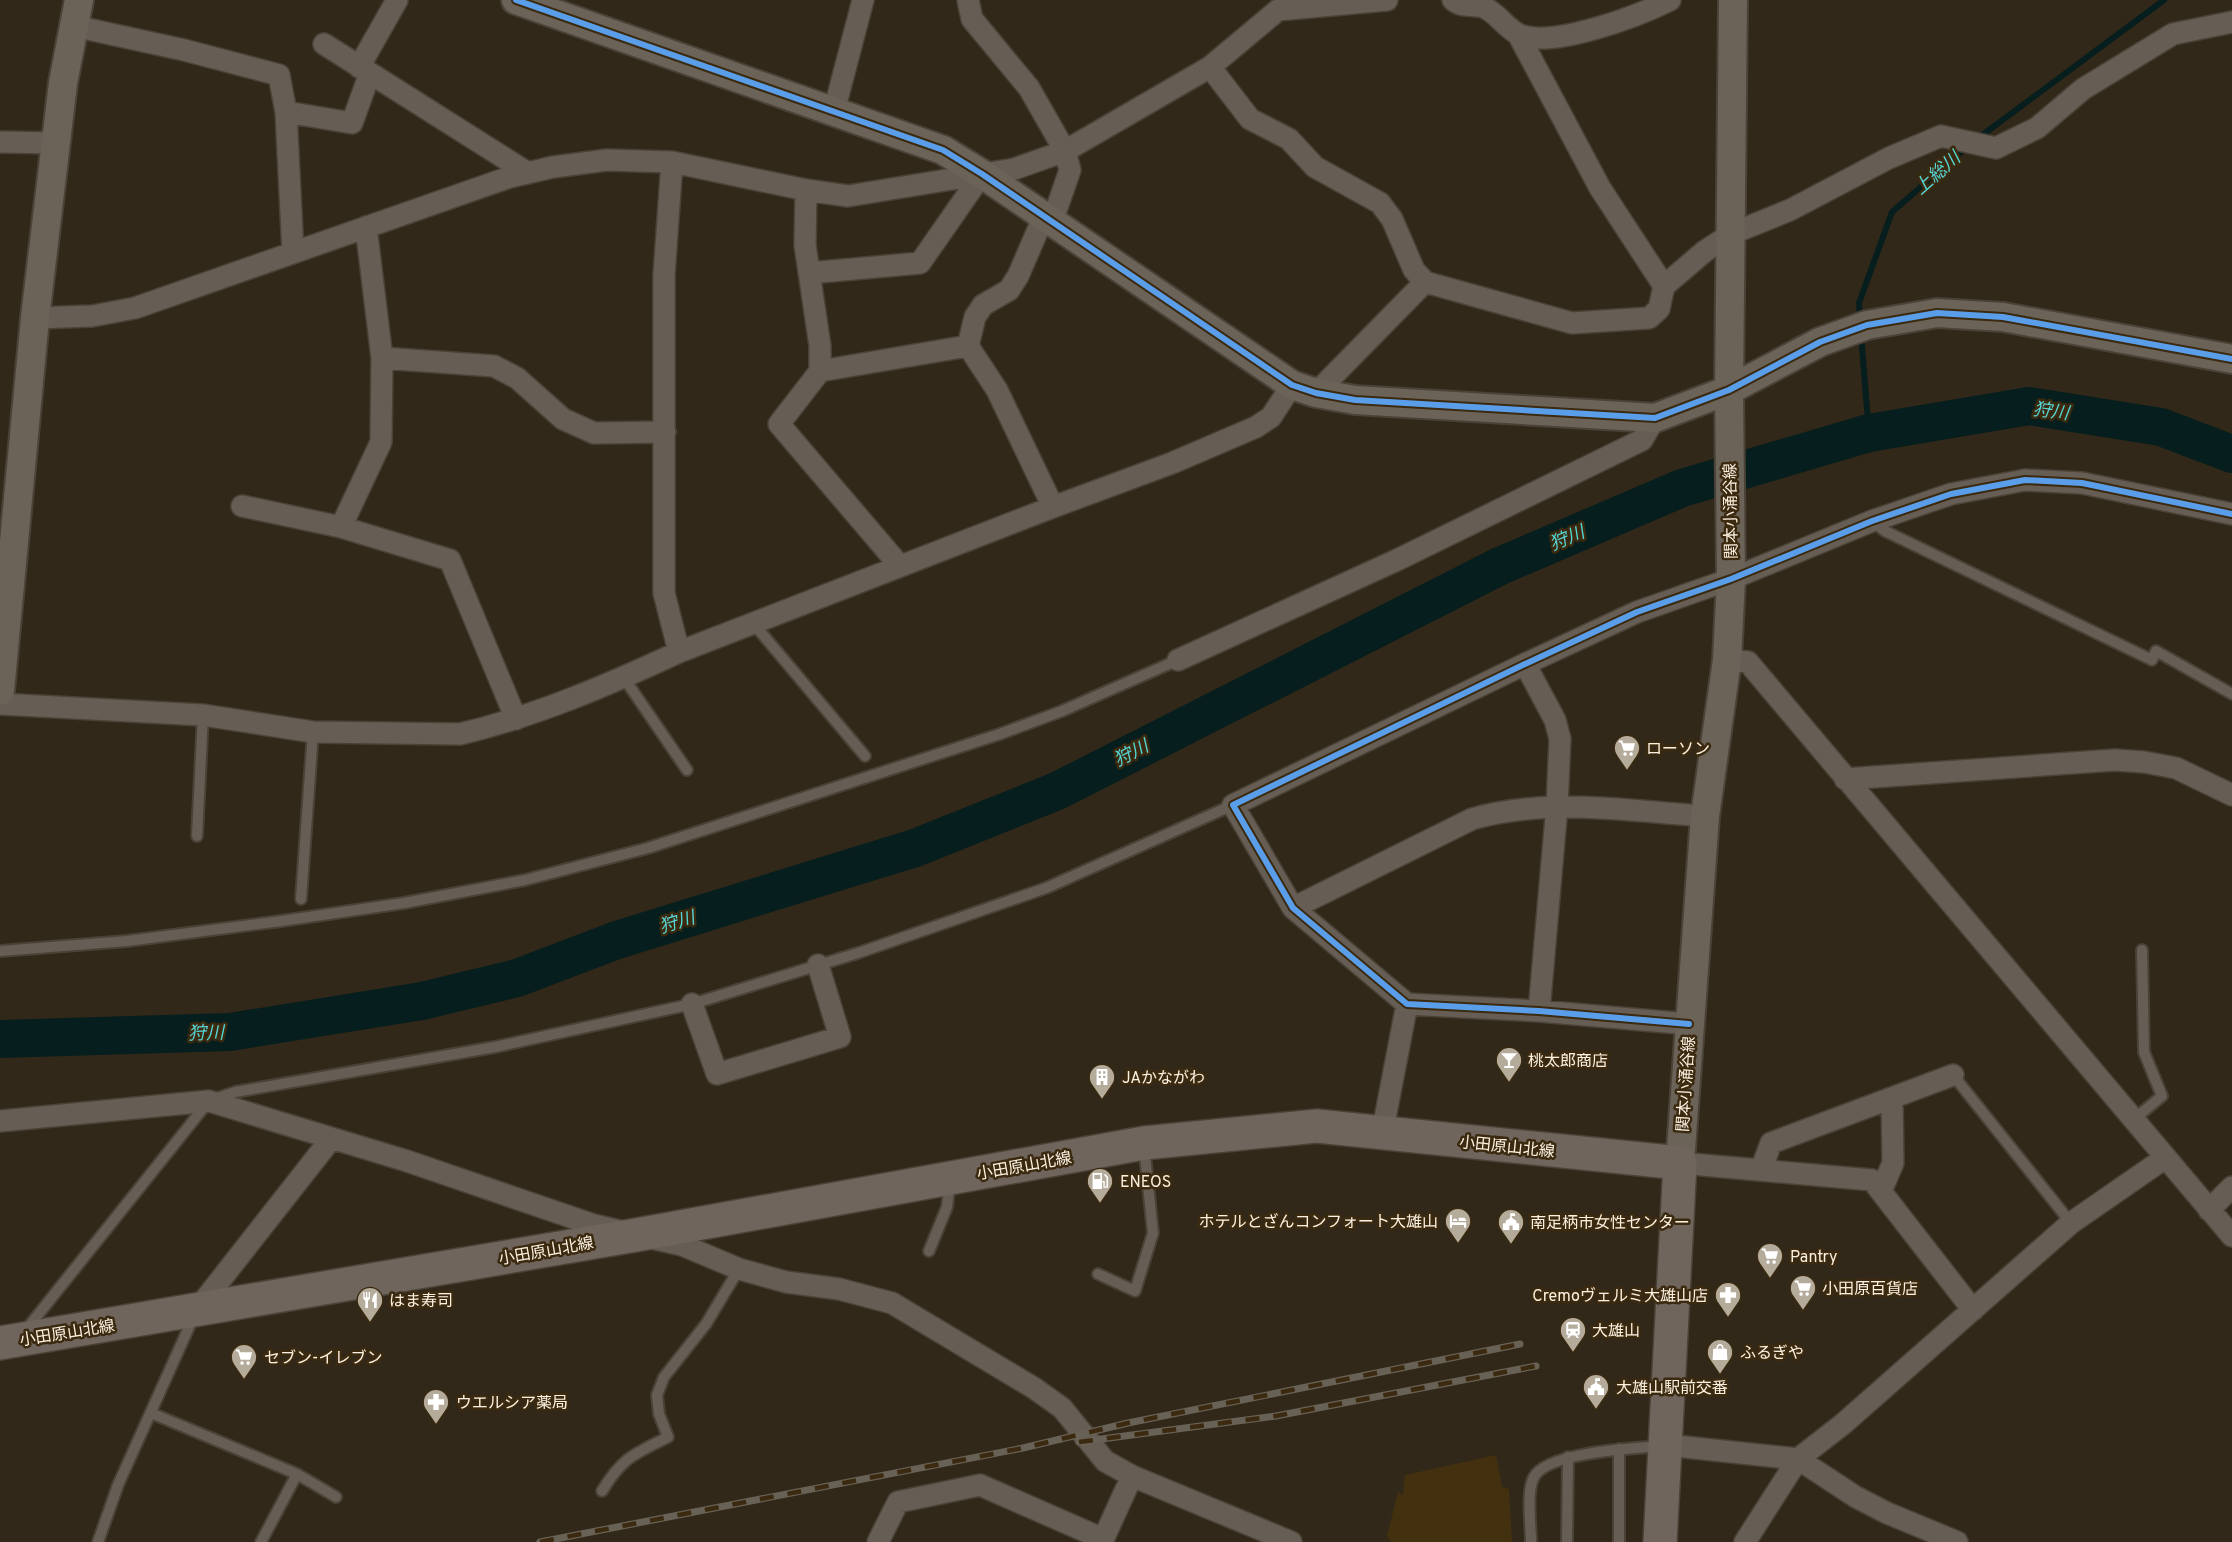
<svg xmlns="http://www.w3.org/2000/svg" width="2232" height="1542" font-family="Overpass,'Noto Sans JP',sans-serif">
	<style>
		.built { fill: #43300f }
		.lines { fill: none; stroke-linecap: round; stroke-linejoin: round }
		.stream { stroke: #061e1d; stroke-width: 6 }
		.river { stroke: #061e1d; stroke-width: 38 }
		.lane-casing { stroke: #4a4236; stroke-width: 14 }
		.street-casing { stroke: #4a4236; stroke-width: 24 }
		.secondary-casing { stroke: #4a4236; stroke-width: 32 }
		.primary-casing { stroke: #4a4236; stroke-width: 36 }
		.lane { stroke: #665e54; stroke-width: 10 }
		.street { stroke: #665e54; stroke-width: 21 }
		.secondary { stroke: #6b6258; stroke-width: 28 }
		.primary { stroke: #70655c; stroke-width: 33 }
		.rail-casing { stroke: #686155; stroke-width: 7 }
		.rail { stroke: #3b2a0f; stroke-width: 4.5; stroke-dasharray: 14; stroke-linecap: butt }
		.cycleway-casing { stroke: #3b2a0f; stroke-width: 10 }
		.cycleway { stroke: #5a9eea; stroke-width: 6 }
		.labels { text-anchor: middle; stroke-width: 5; stroke-linejoin: round; paint-order: stroke }
		.street-label { font-size: 16px; fill: #fcf1e1; stroke: #3b2a0f }
		.poi-label { font-size: 16px; fill: #fcf1e1; stroke: #3b2a0f; text-anchor: start }
		.water-label { font-size: 18px; font-style: italic; fill: #55d8d9; stroke: #3b2a0f }
	</style>
	<rect width="100%" height="100%" fill="#312819"/>
	<path class="built" d="M1496,1455L1502,1487L1509,1489L1512,1542H1391L1387,1536L1398,1492L1403,1495L1405,1475Z"/>
	<g class="lines">
		<path class="stream" d="M1977,139L2164,0
			M1860,319L1859,303L1892,212L1967,147
			M1861,335L1869,433"/>
		<path class="river" d="M0,1039L230,1032L422,1001L517,978L617,940L915,848L1057,791L1500,566L1682,488L1869,433L2029,406L2161,427L2232,454"/>
		<g class="lane-casing">
			<path id="lane" d="M1872,521L1885,531L2152,660L2156,651L2232,694
				M753,623L865,756
				M624,678L687,770
				M197,836L203,715
				M301,899L313,732
				M0,951L127,941L281,921L404,903L525,880L648,848L1000,734L1062,711L1178,660
				M1953,1075L2071,1223
				M2133,1120L2162,1096L2144,1052L2142,950
				M929,1251L947,1207L950,1181
				M1098,1274L1135,1291L1153,1233L1144,1146
				M25,1331L209,1101L235,1092L495,1047L692,1004L858,953L1046,888L1233,805
				M151,1413L297,1474L336,1497
				M602,1491C623,1457 634,1454 668,1437L659,1414L657,1395L664,1377L706,1324L739,1269
				M98,1542L118,1485L194,1316
				M261,1542L297,1474
				M1531,1542C1531,1526 1526,1491 1534,1477C1547,1452 1635,1448 1663,1446
				M1567,1542L1568,1457
				M1619,1542V1449"/>
		</g>
		<g class="street-casing">
			<path id="street" d="M968,0L972,19L1029,88L1065,151L1070,170L1052,222
				M1453,0C1462,8 1472,4 1483,7C1497,12 1506,29 1520,35C1554,48 1638,16 1670,0
				M74,26L184,50L279,75L286,112L352,123L370,73
				M1518,34L1600,188L1664,286
				M324,44L528,173
				M359,67L397,0
				M1210,67L1250,119L1289,139L1315,167L1380,203L1392,219L1414,270L1425,282L1572,323L1649,318L1659,309L1664,286L1705,251L1731,234L1790,210L1889,158L1941,136L1996,148L2037,128L2083,89L2173,34L2232,22
				M834,111L863,0
				M286,112L293,253
				M0,142L56,143
				M672,162L664,275V593L679,652
				M806,190L805,245L820,346V371
				M809,273L920,263L982,174
				M35,318L92,316L135,308L510,177L553,167L607,160L672,162L806,190L848,196L1014,169L1065,151L1210,67L1278,10L1387,0
				M968,346L997,390L1053,507
				M382,358L494,366L517,378L563,419L594,433L665,432
				M1316,393L1425,282
				M242,506L341,527L450,560L516,719
				M341,527L381,442L382,358L366,227
				M900,566L779,424L820,371L968,346L975,317L983,305L1009,290L1018,276L1044,216
				M1178,660L1397,560L1642,440L1655,418
				M1727,660L1748,662L2232,1236
				M1525,664L1555,720L1560,739L1557,806L1539,1011
				M0,704L203,715L313,732L460,734C536,716 608,685 679,652L1053,507L1172,463L1256,427L1271,417L1292,385
				M1845,779L2115,760L2144,762L2176,768L2232,795
				M1293,908L1472,819C1548,797 1628,811 1705,816
				M692,1004L717,1074L840,1037L818,965
				M1689,1024L1539,1011L1407,1004L1293,908L1233,805L1525,664L1637,612L1731,579L1872,521L1951,494L2025,480L2082,483L2232,514
				M0,1121L209,1101L407,1161L594,1225L620,1231
				M1382,1134L1407,1004
				M1680,1163L1872,1180L1973,1310
				M1761,1170L1771,1143L1953,1075
				M1881,1191L1893,1163L1892,1098
				M2209,1210L2232,1187
				M651,1238L682,1245L739,1269L786,1282L839,1289L892,1303L1034,1388L1062,1408L1105,1461L1132,1476L1291,1542
				M196,1311L331,1139
				M1666,1445L1798,1459L1856,1497L1887,1513L1957,1542
				M878,1542L898,1502L980,1485L1103,1539
				M1102,1542L1132,1476
				M1745,1542L1798,1459L1843,1424L2071,1223L2165,1158"/>
		</g>
		<g class="secondary-casing">
			<path id="secondary" d="M516,0L943,150L982,174L1292,385L1316,393L1355,400L1655,418L1729,390L1820,342L1867,325L1937,313L2003,317L2232,359
				M0,691L35,318L63,83L79,0
				M1680,1163L1705,816L1727,660L1731,579L1729,390L1733,0"/>
		</g>
		<g class="primary-casing">
			<path id="primary" d="M0,1343L636,1235L1144,1143L1317,1126L1680,1163L1660,1542"/>
		</g>
		<use href="#lane" class="lane"/>
		<use href="#street" class="street"/>
		<use href="#secondary" class="secondary"/>
		<use href="#primary" class="primary"/>
		<g class="rail-casing">
			<path id="rail" d="M1079,1442L1276,1416L1536,1366
				M540,1542L1023,1448L1128,1423L1520,1344"/>
		</g>
		<use href="#rail" class="rail"/>
		<g class="cycleway-casing">
			<path id="cycleway" d="M516,0L943,150L982,174L1292,385L1316,393L1355,400L1655,418L1729,390L1820,342L1867,325L1937,313L2003,317L2232,359
				M1689,1024L1539,1011L1407,1004L1293,908L1233,805L1525,664L1637,612L1731,579L1872,521L1951,494L2025,480L2082,483L2232,514"/>
		</g>
		<use href="#cycleway" class="cycleway"/>
	</g>
	<defs>
		<g id="supermarket-pin" transform="scale(1.35)"><path d="M0 17L-7.5 6A9.5 9.5 0 1 1 7.5 6Z" fill="#b5ab9b" stroke="#3b2a0f"/><path d="M-6-5.5h2.5l.6 2H6L4.5 2H-2.5L-4.4-4H-6ZM-1.5 3.2a1.3 1.3 0 1 0 .1 0ZM3 3.2a1.3 1.3 0 1 0 .1 0Z" fill="#fff"/></g>
		<g id="bar-pin" transform="scale(1.35)"><path d="M0 17L-7.5 6A9.5 9.5 0 1 1 7.5 6Z" fill="#b5ab9b" stroke="#3b2a0f"/><path d="M-6-5H6L.8 .8V4.5H3.5V6h-7V4.5H-.8V.8Z" fill="#fff"/></g>
		<g id="building-pin" transform="scale(1.35)"><path d="M0 17L-7.5 6A9.5 9.5 0 1 1 7.5 6Z" fill="#b5ab9b" stroke="#3b2a0f"/><path d="M-4-6H4V6H1V3H-1V6H-4ZM-2.5-4.3h1.7v1.8h-1.7ZM.8-4.3h1.7v1.8H.8ZM-2.5-1h1.7V.8h-1.7ZM.8-1h1.7V.8H.8Z" fill="#fff"/></g>
		<g id="fuel-pin" transform="scale(1.35)"><path d="M0 17L-7.5 6A9.5 9.5 0 1 1 7.5 6Z" fill="#b5ab9b" stroke="#3b2a0f"/><path d="M-5.5-6h7V0h2V4h1.3V-2.5L3-4.5l.8-.8L6-3V5H2.5V1h-1V6h-7ZM-4.2-4.7v3.2H.2V-4.7Z" fill="#fff"/></g>
		<g id="hotel-pin" transform="scale(1.35)"><path d="M0 17L-7.5 6A9.5 9.5 0 1 1 7.5 6Z" fill="#b5ab9b" stroke="#3b2a0f"/><path d="M-6-4.5h1.5V1H6V5H4.5V3h-9V5H-6ZM-4 0a1.8 1.8 0 1 1 3.6 0ZM.5 0V-2.5h3Q6-2.5 6 0Z" fill="#fff"/></g>
		<g id="civic-pin" transform="scale(1.35)"><path d="M0 17L-7.5 6A9.5 9.5 0 1 1 7.5 6Z" fill="#b5ab9b" stroke="#3b2a0f"/><path d="M-.6-6.5H3V-4.5H.6V-3L4-1V1h2V6H-6V1h2V-1L-.6-3ZM-1.2 2.5V6h2.4V2.5Z" fill="#fff"/></g>
		<g id="pharmacy-pin" transform="scale(1.35)"><path d="M0 17L-7.5 6A9.5 9.5 0 1 1 7.5 6Z" fill="#b5ab9b" stroke="#3b2a0f"/><path d="M-2-6h4v4h4v4h-4v4h-4v-4h-4v-4h4Z" fill="#fff"/></g>
		<g id="restaurant-pin" transform="scale(1.35)"><path d="M0 17L-7.5 6A9.5 9.5 0 1 1 7.5 6Z" fill="#b5ab9b" stroke="#3b2a0f"/><path d="M-5-6h1v4h1v-4h1v4h1v-4h1v5L-1.5 .5V6h-2V.5L-5-1ZM5-6V6H3V1.5H1.5Q1.5-4 5-6Z" fill="#fff"/></g>
		<g id="station-pin" transform="scale(1.35)"><path d="M0 17L-7.5 6A9.5 9.5 0 1 1 7.5 6Z" fill="#b5ab9b" stroke="#3b2a0f"/><path d="M-3-6H3Q5-6 5-4V2Q5 4 3 4L4.5 6H3L1.5 4h-3L-3 6H-4.5L-3 4Q-5 4-5 2V-4Q-5-6-3-6ZM-3.5-4v3h7v-3ZM-3.5 1v1.5H-2V1ZM2 1v1.5H3.5V1Z" fill="#fff"/></g>
		<g id="shop-pin" transform="scale(1.35)"><path d="M0 17L-7.5 6A9.5 9.5 0 1 1 7.5 6Z" fill="#b5ab9b" stroke="#3b2a0f"/><path d="M-5-2.5h2.3a2.7 3.5 0 0 1 5.4 0H5L5.5 6h-11ZM-1.5-2.5h3a1.5 2.3 0 0 0-3 0Z" fill="#fff"/></g>
	</defs>
	<g fill-rule="evenodd">
		<use href="#supermarket-pin" x="1627" y="748"/>
		<use href="#bar-pin" x="1509" y="1060"/>
		<use href="#building-pin" x="1102" y="1077"/>
		<use href="#fuel-pin" x="1100" y="1181"/>
		<use href="#hotel-pin" x="1458" y="1221"/>
		<use href="#civic-pin" x="1511" y="1222"/>
		<use href="#supermarket-pin" x="1770" y="1256"/>
		<use href="#supermarket-pin" x="1803" y="1288"/>
		<use href="#pharmacy-pin" x="1728" y="1295"/>
		<use href="#restaurant-pin" x="370" y="1300"/>
		<use href="#station-pin" x="1573" y="1330"/>
		<use href="#shop-pin" x="1720" y="1352"/>
		<use href="#supermarket-pin" x="244" y="1357"/>
		<use href="#civic-pin" x="1596" y="1387"/>
		<use href="#pharmacy-pin" x="436" y="1402"/>
	</g>
	<g class="labels">
		<g class="street-label">
			<text transform="translate(1730 511) rotate(-91)" y="6">関本小涌谷線</text>
			<text transform="translate(1685 1084) rotate(-86)" y="6">関本小涌谷線</text>
			<text transform="translate(1507 1146) rotate(6)" y="6">小田原山北線</text>
			<text transform="translate(1024 1165) rotate(-10)" y="6">小田原山北線</text>
			<text transform="translate(546 1250) rotate(-10)" y="6">小田原山北線</text>
			<text transform="translate(67 1332) rotate(-9)" y="6">小田原山北線</text>
		</g>
		<g class="poi-label">
			<text x="1646" y="754">ローソン</text>
			<text x="1528" y="1066">桃太郎商店</text>
			<text x="1122" y="1083">JAかながわ</text>
			<text x="1120" y="1187">ENEOS</text>
			<text x="1438" y="1227" text-anchor="end">ホテルとざんコンフォート大雄山</text>
			<text x="1530" y="1228">南足柄市女性センター</text>
			<text x="1790" y="1262">Pantry</text>
			<text x="1822" y="1294">小田原百貨店</text>
			<text x="1708" y="1301" text-anchor="end">Cremoヴェルミ大雄山店</text>
			<text x="389" y="1306">はま寿司</text>
			<text x="1592" y="1336">大雄山</text>
			<text x="1740" y="1358">ふるぎや</text>
			<text x="264" y="1363">セブン-イレブン</text>
			<text x="1616" y="1393">大雄山駅前交番</text>
			<text x="456" y="1408">ウエルシア薬局</text>
		</g>
		<g class="water-label">
			<text transform="translate(1937 173) rotate(-41)" y="6">上総川</text>
			<text transform="translate(2051 411) rotate(7)" y="6">狩川</text>
			<text transform="translate(1567 538) rotate(-23)" y="6">狩川</text>
			<text transform="translate(1131 753) rotate(-27)" y="6">狩川</text>
			<text transform="translate(677 922) rotate(-17)" y="6">狩川</text>
			<text transform="translate(206 1033) rotate(-2)" y="6">狩川</text>
		</g>
	</g>
</svg>
